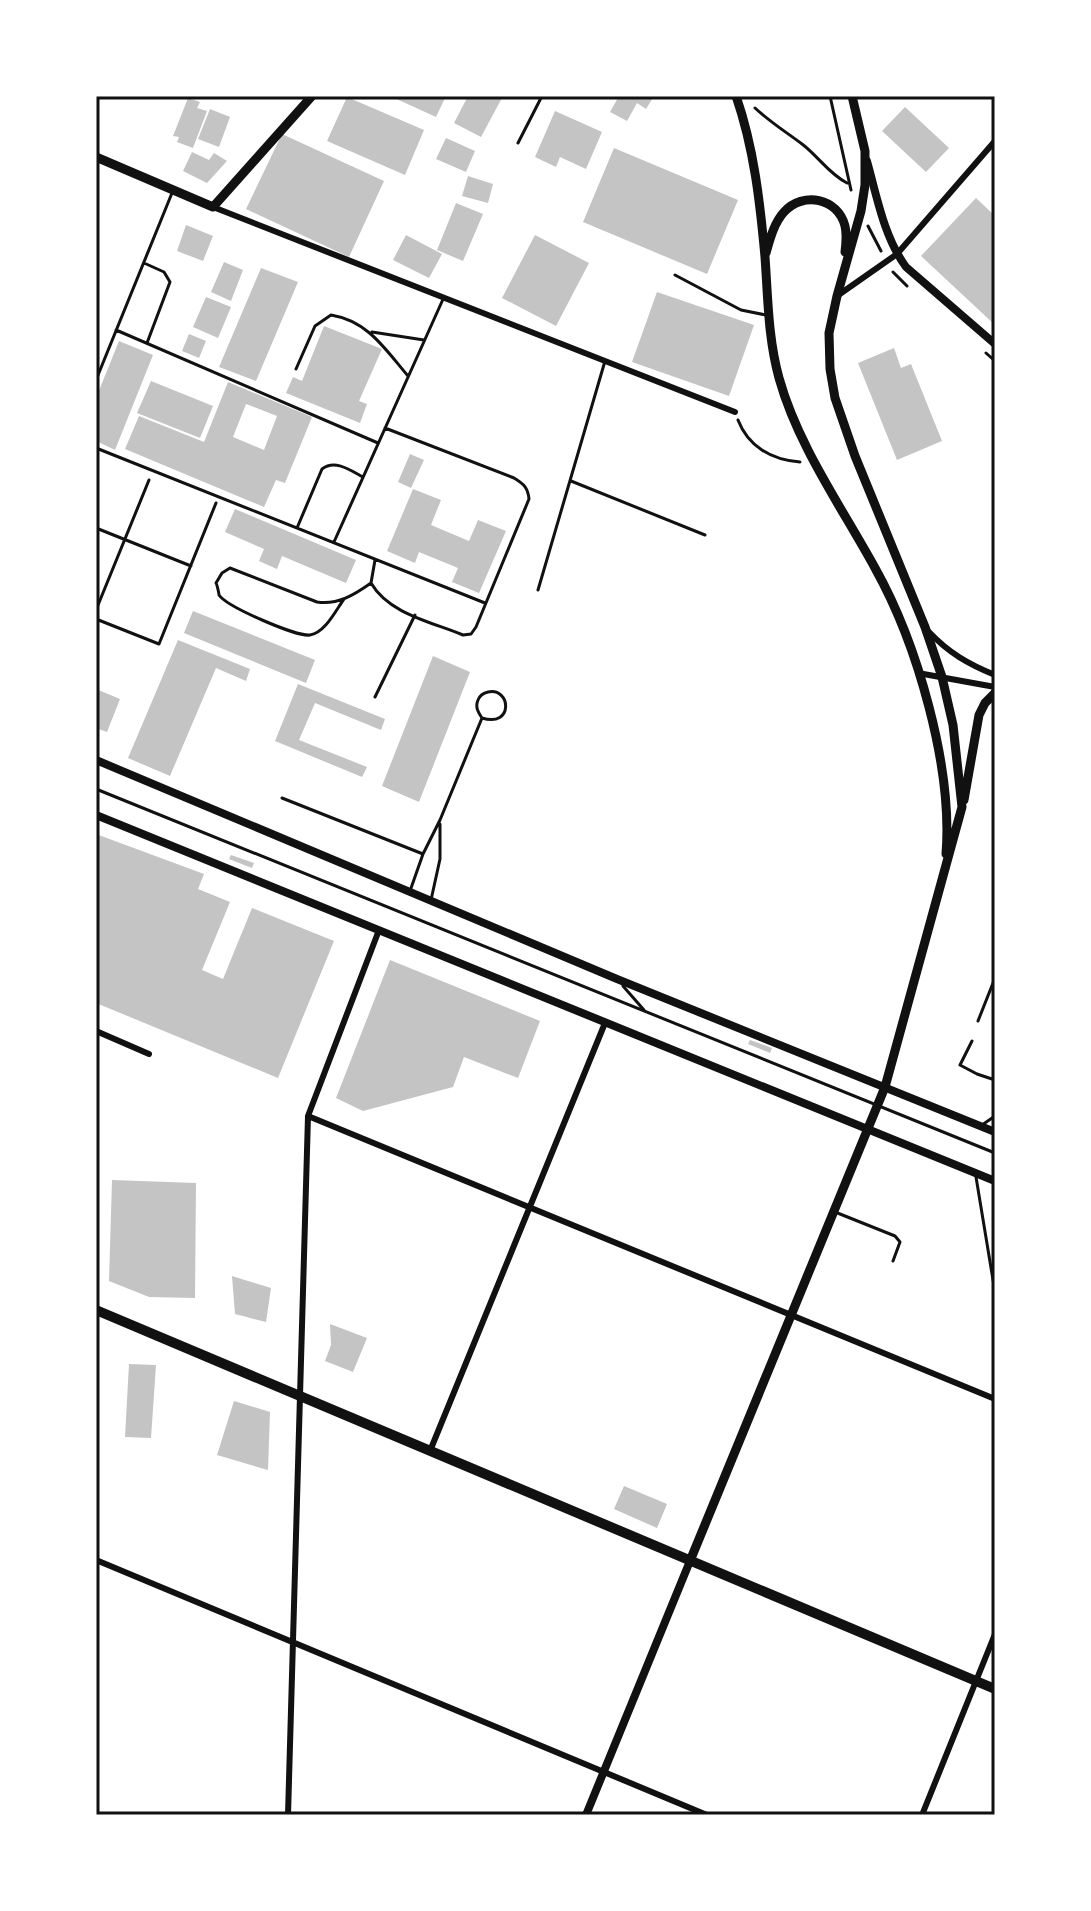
<svg xmlns="http://www.w3.org/2000/svg" width="1091" height="1911" font-family="'Playfair Display',serif">
	<style>
		.building { fill: #c4c4c4; fill-rule: evenodd }
		.lines { fill: none; stroke-linecap: round; stroke-linejoin: round }
		.path { stroke: #111; stroke-width: 3 }
		.service { stroke: #111; stroke-width: 3 }
		.minor { stroke: #111; stroke-width: 6 }
		.tertiary { stroke: #111; stroke-width: 8 }
		.secondary { stroke: #111; stroke-width: 9 }
		.primary { stroke: #111; stroke-width: 10 }
		.neatline { fill: none; stroke: #111; stroke-width: 3 }
	</style>
	<rect width="100%" height="100%" fill="#fff"/>
	<path class="building" d="M390,96H446L436,117Z
		M468,96H503L481,137L454,123Z
		M619,96H654L646,109L637,103L627,121L610,112Z
		M347,97L424,130L405,175L327,141Z
		M188,98L200,102L197,108L207,111L193,148L177,142L179,137L173,136Z
		M905,107L949,148L926,172L882,131Z
		M210,109L230,117L219,147L198,139Z
		M555,111L602,132L586,169L560,157L556,167L535,157Z
		M282,134L384,181L349,257L246,209Z
		M446,138L475,151L466,172L436,159Z
		M614,148L738,200L707,274L583,222Z
		M192,152L209,160L214,153L227,161L207,183L183,171Z
		M468,176L493,184L488,203L462,196Z
		M976,198L995,216V325L921,256Z
		M456,203L483,214L463,261L437,250Z
		M186,225L213,236L203,261L177,251Z
		M406,235L442,254L429,278L393,260Z
		M535,235L589,263L556,326L502,298Z
		M224,262L243,270L231,301L211,292Z
		M261,268L298,282L256,381L219,367Z
		M657,292L754,325L729,396L632,362Z
		M206,297L231,307L218,338L193,327Z
		M324,326L382,349L359,401L367,404L360,423L286,393L293,377L302,381Z
		M189,334L206,341L199,358L182,351Z
		M119,341L153,355L115,450L96,441V398Z
		M894,348L901,368L911,364L942,441L897,460L858,363Z
		M151,381L213,406L200,438L137,413Z
		M228,382L312,417L285,483L276,480L264,507L125,449L139,416L204,442ZM246,404L277,416L264,450L233,437Z
		M410,454L424,460L411,488L398,482Z
		M413,489L441,500L431,525L469,541L478,520L506,531L479,593L452,582L458,568L419,552L415,563L387,551Z
		M235,509L356,560L346,583L282,556L277,569L259,561L264,549L225,532Z
		M193,611L315,660L306,683L184,633Z
		M178,640L250,669L246,681L216,668L170,776L128,758Z
		M433,656L470,672L419,802L382,786Z
		M298,684L385,719L381,730L315,703L299,740L367,767L362,777L275,741Z
		M96,689L120,699L107,732L96,728Z
		M96,834L204,874L198,889L230,902L202,970L223,979L252,908L334,941L278,1078L96,1003Z
		M231,855L254,863L252,868L229,859Z
		M390,960L540,1021L518,1078L464,1057L453,1087L363,1111L336,1098Z
		M750,1040L772,1048L770,1053L748,1044Z
		M112,1180L196,1183L195,1298L149,1297L109,1281Z
		M232,1276L271,1288L266,1322L235,1314Z
		M330,1324L367,1338L353,1372L325,1361L331,1345Z
		M129,1364L156,1365L151,1438L125,1437Z
		M234,1401L270,1412L268,1470L217,1455Z
		M624,1486L667,1504L657,1528L614,1509Z"/>
	<g class="lines">
		<path class="path" d="M830,96L851,190
			M755,108C770,122 786,132 802,144C818,156 829,174 847,183
			M868,226L881,251
			M893,272L907,286
			M986,353L995,361
			M738,420C748,446 771,460 800,462
			M96,528L191,566
			M96,610L149,480
			M96,619L159,644L216,503"/>
		<path class="service" d="M518,143L542,96
			M144,263L164,272L170,282L147,343
			M675,275L741,310L766,315
			M116,330L378,443
			M372,332L424,340
			M296,369L315,326L331,315C368,321 385,349 408,376
			M96,380L172,193
			M96,448L485,603
			M571,481L705,535
			M297,528L322,469C335,459 350,470 363,477
			M334,542L444,297
			M375,560L371,583C389,614 432,622 463,635L471,634L476,627L529,499C528,488 524,484 514,478L385,428
			M538,590L605,361
			M344,599C336,610 325,633 310,635C297,637 227,607 219,595C219,594 217,584 216,583L222,573L230,568L317,602C338,605 354,595 371,583
			M375,697L415,615
			M96,789L995,1153
			M282,798L423,854
			M410,891L423,854L440,820L482,718C478,712 475,707 478,700C480,695 483,693 488,692C511,687 514,728 482,718
			M431,900L440,859V824
			M623,986L644,1010
			M978,1021L995,978
			M972,1041L960,1065L977,1074L995,1080
			M982,1125L995,1116
			M976,1177L995,1292
			M835,1212L895,1236L900,1242L893,1261"/>
		<path class="minor" d="M213,207L735,412
			M837,296L897,254L995,141
			M929,632C949,653 968,664 995,675
			M918,673L995,687
			M96,1031L149,1054
			M308,1116L995,1399
			M430,1451L605,1023
			M96,1560L707,1815
			M288,1815L308,1116L379,930
			M922,1815L995,1634"/>
		<path class="tertiary" d="M867,161C877,197 884,237 906,267L995,344
			M96,760L617,979L995,1132
			M96,815L995,1181
			M586,1815L690,1561"/>
		<path class="secondary" d="M736,96C754,148 760,202 765,257C768,298 768,338 779,378C798,446 841,506 875,568C917,643 953,767 946,854
			M96,157L213,207L312,96
			M766,253C770,239 774,223 784,212C803,191 838,198 845,226C847,234 846,244 845,252
			M964,800L979,715L985,703L995,693
			M690,1561L885,1087L962,807L953,725L942,677L925,627L855,456L835,398L830,369L829,333L837,296L861,211L865,185V151L852,96"/>
		<path class="primary" d="M96,1310L995,1689"/>
	</g>
	<rect width="1091" height="1911" fill="none" stroke="#ffffff" stroke-width="196"/>
	<rect x="98" y="98" width="895" height="1715" class="neatline"/>
</svg>
